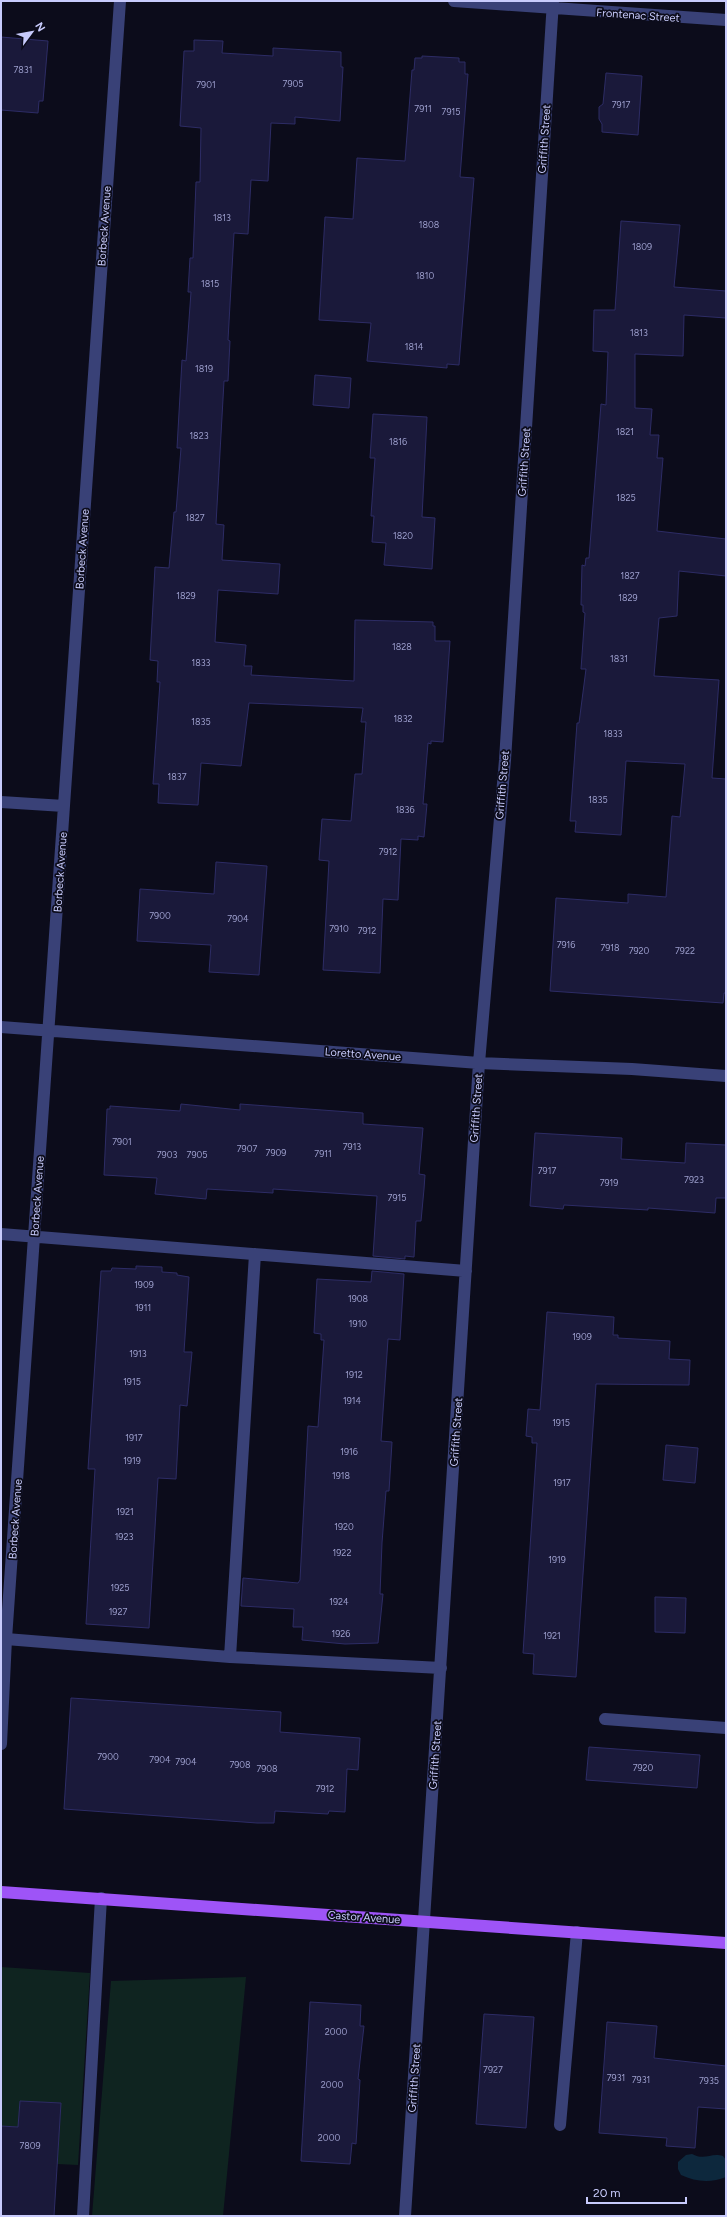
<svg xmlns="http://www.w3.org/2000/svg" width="727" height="2217" font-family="Figtree,sans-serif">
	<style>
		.green { fill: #0f2420 }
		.water { fill: #0d283d }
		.building { fill: #1a193a; stroke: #2d2c65 }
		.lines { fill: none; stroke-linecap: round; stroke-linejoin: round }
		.minor { stroke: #394177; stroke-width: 12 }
		.major { stroke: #9e54f7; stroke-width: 12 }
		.labels { text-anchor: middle; stroke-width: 3.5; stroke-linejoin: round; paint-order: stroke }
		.number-label { font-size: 9px; fill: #9c9ecc }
		.street-label { font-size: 11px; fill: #c8cbfc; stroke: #0c0c1b }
	</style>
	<rect width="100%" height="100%" fill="#0c0c1b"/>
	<path class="green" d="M1,1967L90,1973L78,2165L57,2164L61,2103L20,2101L18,2127L1,2126Z
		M246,1977L223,2216H92L111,1981Z"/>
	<path class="water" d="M692,2154C705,2161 711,2152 723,2156L726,2160V2177C711,2183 696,2182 681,2175L678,2169V2162L686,2155Z"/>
	<path class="building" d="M1,37L48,41L43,101H39L38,113L1,110Z
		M194,40L223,41L222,53L273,56V48L341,52V67H343L340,121L295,117V124L271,123L268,181L251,180L248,234L234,233L228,340L230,341L228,381H224L216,524L224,525L222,560L280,564L278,594L218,590L215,642L246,645L244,666H252L251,675L354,681L355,620L433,622V626H435V641H450L443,742L431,741V744L428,743L423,804H427L424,837L418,836V840L401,839L398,900L383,899L380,973L323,970L329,861L319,860L322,819L351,821L355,774H362L366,722H361L363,708L249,703L241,766L201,763L198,805L158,803L159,784H153L160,682H157L158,661L150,660L155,567L169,568L174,512H176L181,448H177L182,360L186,361L191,292H188L190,258H193L196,182H200L201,128L180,126L184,51H194Z
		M422,56L459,58V62H465V74H468L460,177L474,178L459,365L447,364V368L367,361L371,323L319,320L325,217L353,219L357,158L405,161L412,70H414L415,58H422Z
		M606,73L642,76L638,135L602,132V124L599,119V107L603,104Z
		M621,221L680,225L674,287L726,291V318L684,315L683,356L635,354V408L652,409L650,435H659L657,458H663L657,531L726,539V576L679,571L677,616L659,618L654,676L719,680L712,778L726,779V993H724L723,1003L550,991L556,898L628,903V894L666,897L672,816L680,817L685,764L626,761L621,835L575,832L576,821H570L577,723H579L586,669H581L585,613L583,612V605H581L582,565L585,566L586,558H589L601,404L606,405L608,352L593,351L594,310H615Z
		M315,375L351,378L349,408L313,405Z
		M373,414L427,417L422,517L435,518L432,569L384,565L386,543L372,542L374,516H371L375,458H370Z
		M216,862L267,866L259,975L209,972L211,945L137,941L140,889L214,894Z
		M181,1104L240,1110V1104L363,1113V1124L423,1128L419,1174L425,1175L424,1189L421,1221H416L414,1257L405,1256V1259L373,1256L377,1196L273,1189V1193L207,1189L206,1199L155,1194L157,1178L104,1175L107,1109H110V1106L180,1111Z
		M535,1133L622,1138L621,1159L685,1163L686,1143L726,1145V1198H716L715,1213L648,1208V1210L564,1205L563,1209L530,1206Z
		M136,1266L162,1267V1272L177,1273V1275L189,1277L184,1352H192L187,1406L180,1405L176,1479L158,1478L149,1628L86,1624L95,1469H88L101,1271H111L112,1268L136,1269Z
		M372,1271L404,1274L400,1340L388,1339L381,1441L392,1442L389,1491H386L382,1543L380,1594H383L378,1643L345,1644L302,1640L303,1627H293L294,1609L241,1606L243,1578L298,1583L300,1580L308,1426L318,1427L324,1340H321V1334L314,1333L317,1279L371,1282Z
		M547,1312L614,1317L613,1335H618V1338L670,1341L669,1359L690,1360L689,1385L596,1384L576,1677L533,1674L534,1654L523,1653L537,1443H532V1437L526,1436L528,1409L540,1410Z
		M666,1445L698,1448L695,1483L663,1480Z
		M655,1597L686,1598L685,1633L655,1632Z
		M71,1698L281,1712L280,1732L360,1738L358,1770L347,1769L345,1812L329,1811L328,1814L275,1811L274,1823H257L64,1809Z
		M589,1747L700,1755L697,1788L586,1780Z
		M310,2002L361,2005L360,2026H364L358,2079L360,2080L356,2144L352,2143L350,2164L301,2161Z
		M484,2014L534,2017L526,2128L476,2124Z
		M607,2022L657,2026L654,2058L726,2066V2109L698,2107L695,2148L666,2146L667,2138L599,2133Z
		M20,2101L61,2103L54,2216H1V2126L18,2127Z"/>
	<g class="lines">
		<path class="minor" d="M454,1L726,20
			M1,802L64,806
			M1,1027L479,1063L632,1069L726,1076
			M1,1234L466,1271
			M6,1639L230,1657L441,1668
			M230,1657L255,1254
			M605,1719L726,1728
			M1,1744L6,1639L120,1
			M560,2125L577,1932
			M83,2216L101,1898
			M405,2216L479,1063L505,760L553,1"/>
		<path class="major" d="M1,1892L726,1943"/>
	</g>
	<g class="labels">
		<g class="number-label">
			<text x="23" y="73">7831</text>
			<text x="293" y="87">7905</text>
			<text x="206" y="88">7901</text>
			<text x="621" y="108">7917</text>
			<text x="423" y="112">7911</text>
			<text x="451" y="115">7915</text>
			<text x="222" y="221">1813</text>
			<text x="429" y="228">1808</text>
			<text x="642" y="250">1809</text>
			<text x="425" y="279">1810</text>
			<text x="210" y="287">1815</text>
			<text x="639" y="336">1813</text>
			<text x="414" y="350">1814</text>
			<text x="204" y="372">1819</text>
			<text x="625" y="435">1821</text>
			<text x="199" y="439">1823</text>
			<text x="398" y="445">1816</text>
			<text x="626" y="501">1825</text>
			<text x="195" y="521">1827</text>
			<text x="403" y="539">1820</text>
			<text x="630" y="579">1827</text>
			<text x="186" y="599">1829</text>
			<text x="628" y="601">1829</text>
			<text x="402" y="650">1828</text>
			<text x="619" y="662">1831</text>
			<text x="201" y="666">1833</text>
			<text x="403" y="722">1832</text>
			<text x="201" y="725">1835</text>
			<text x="613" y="737">1833</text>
			<text x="177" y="780">1837</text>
			<text x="598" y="803">1835</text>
			<text x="405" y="813">1836</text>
			<text x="388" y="855">7912</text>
			<text x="160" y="919">7900</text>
			<text x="238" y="922">7904</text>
			<text x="339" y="932">7910</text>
			<text x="367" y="934">7912</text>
			<text x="566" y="948">7916</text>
			<text x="610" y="951">7918</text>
			<text x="639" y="954">7920</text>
			<text x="685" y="954">7922</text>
			<text x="122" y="1145">7901</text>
			<text x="352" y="1150">7913</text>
			<text x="247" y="1152">7907</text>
			<text x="276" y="1156">7909</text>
			<text x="323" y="1157">7911</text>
			<text x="167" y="1158">7903</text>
			<text x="197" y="1158">7905</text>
			<text x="547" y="1174">7917</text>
			<text x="694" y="1183">7923</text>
			<text x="609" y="1186">7919</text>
			<text x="397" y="1201">7915</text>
			<text x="144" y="1288">1909</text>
			<text x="358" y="1302">1908</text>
			<text x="143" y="1311">1911</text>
			<text x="358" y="1327">1910</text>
			<text x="582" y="1340">1909</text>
			<text x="138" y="1357">1913</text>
			<text x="354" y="1378">1912</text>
			<text x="132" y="1385">1915</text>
			<text x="352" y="1404">1914</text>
			<text x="561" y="1426">1915</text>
			<text x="134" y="1441">1917</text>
			<text x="349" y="1455">1916</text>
			<text x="132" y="1464">1919</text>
			<text x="341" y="1479">1918</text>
			<text x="562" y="1486">1917</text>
			<text x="125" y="1515">1921</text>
			<text x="344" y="1530">1920</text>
			<text x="124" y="1540">1923</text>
			<text x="342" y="1556">1922</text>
			<text x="557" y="1563">1919</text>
			<text x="120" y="1591">1925</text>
			<text x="339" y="1605">1924</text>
			<text x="118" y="1615">1927</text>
			<text x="341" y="1637">1926</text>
			<text x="552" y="1639">1921</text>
			<text x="108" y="1760">7900</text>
			<text x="160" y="1763">7904</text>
			<text x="186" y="1765">7904</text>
			<text x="240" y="1768">7908</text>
			<text x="643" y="1771">7920</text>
			<text x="267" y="1772">7908</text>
			<text x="325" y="1792">7912</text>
			<text x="336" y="2035">2000</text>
			<text x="493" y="2073">7927</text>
			<text x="616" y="2081">7931</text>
			<text x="641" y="2083">7931</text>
			<text x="709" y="2084">7935</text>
			<text x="332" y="2088">2000</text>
			<text x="329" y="2141">2000</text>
			<text x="30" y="2149">7809</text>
		</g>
		<g class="street-label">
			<text transform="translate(638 15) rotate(4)" y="4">Frontenac Street</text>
			<text transform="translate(544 139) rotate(-86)" y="4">Griffith Street</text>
			<text transform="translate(104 226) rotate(-86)" y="4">Borbeck Avenue</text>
			<text transform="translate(524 462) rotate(-86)" y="4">Griffith Street</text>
			<text transform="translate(82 549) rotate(-86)" y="4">Borbeck Avenue</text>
			<text transform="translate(502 785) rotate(-85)" y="4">Griffith Street</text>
			<text transform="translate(60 872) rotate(-86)" y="4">Borbeck Avenue</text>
			<text transform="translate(363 1054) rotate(4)" y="4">Loretto Avenue</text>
			<text transform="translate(476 1108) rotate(-86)" y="4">Griffith Street</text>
			<text transform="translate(37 1196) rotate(-86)" y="4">Borbeck Avenue</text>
			<text transform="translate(456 1432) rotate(-86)" y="4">Griffith Street</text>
			<text transform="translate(15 1519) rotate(-86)" y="4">Borbeck Avenue</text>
			<text transform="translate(435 1755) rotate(-86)" y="4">Griffith Street</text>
			<text transform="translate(364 1917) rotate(4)" y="4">Castor Avenue</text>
			<text transform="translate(414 2078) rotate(-86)" y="4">Griffith Street</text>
		</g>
	</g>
	<rect width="727" height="2217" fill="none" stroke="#c8cbfc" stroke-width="4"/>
	<g transform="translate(32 32) rotate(58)" stroke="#0c0c1b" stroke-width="3" paint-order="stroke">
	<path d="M0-3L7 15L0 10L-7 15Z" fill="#c8cbfc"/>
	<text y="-6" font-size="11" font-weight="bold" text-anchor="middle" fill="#c8cbfc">N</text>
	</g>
	<path d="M587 2197v6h99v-6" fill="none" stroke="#c8cbfc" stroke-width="2"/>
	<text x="593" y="2197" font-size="12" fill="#c8cbfc" stroke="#0c0c1b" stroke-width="3" paint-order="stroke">20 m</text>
</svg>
